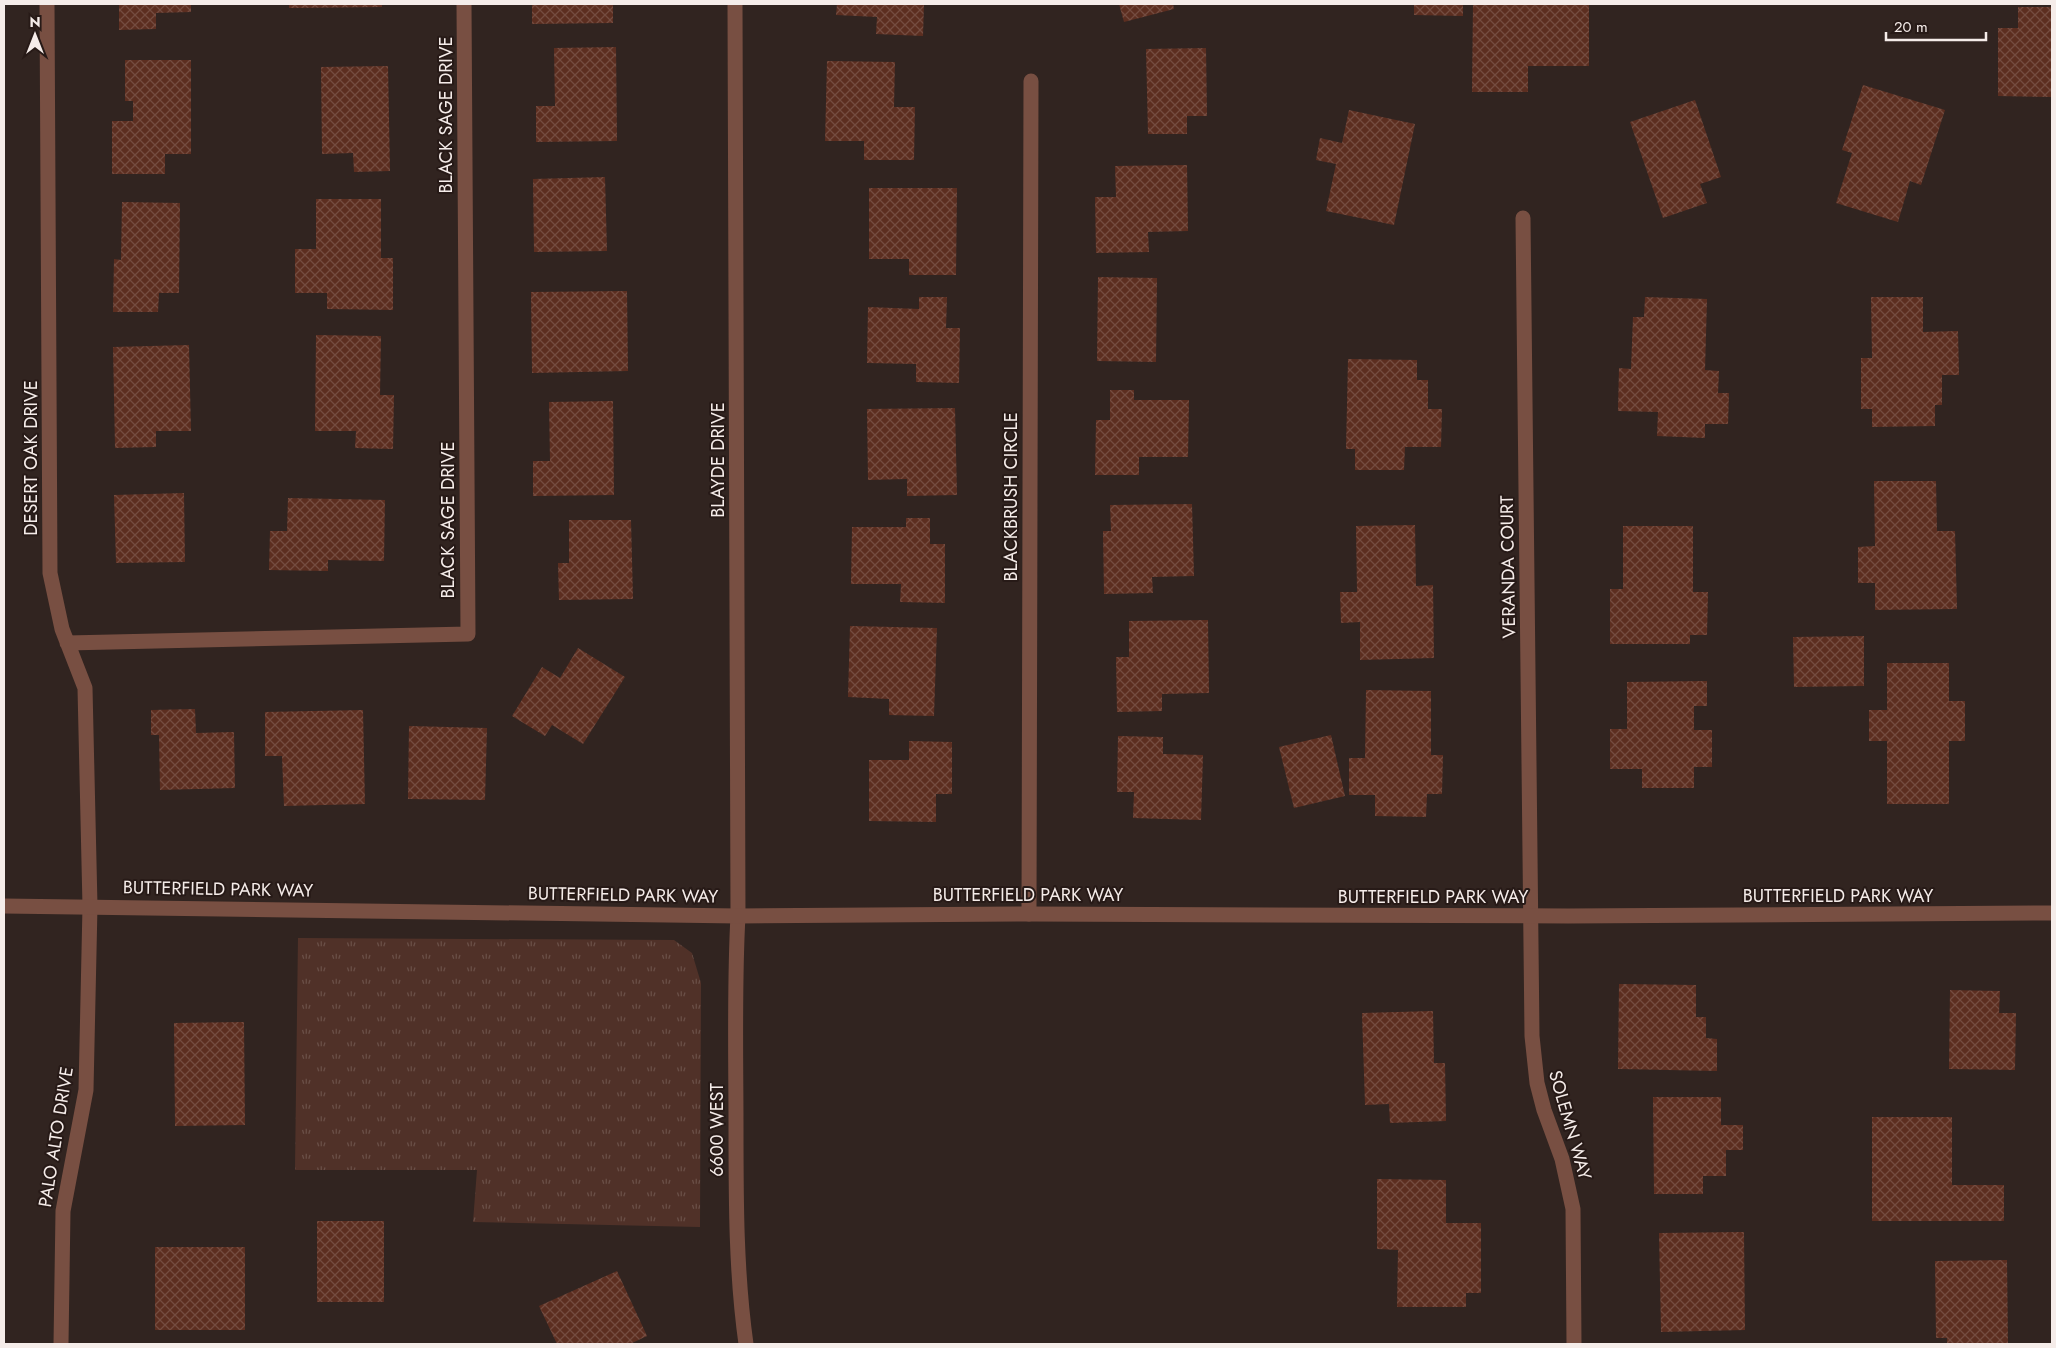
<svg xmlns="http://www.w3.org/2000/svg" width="2056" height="1348" font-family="Jost,sans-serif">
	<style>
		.grass { fill: url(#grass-tufts) }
		.building { fill: url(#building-cross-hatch) }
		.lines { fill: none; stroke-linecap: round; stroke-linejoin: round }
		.minor { stroke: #784f42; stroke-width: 15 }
		.tertiary { stroke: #784f42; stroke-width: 15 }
		.labels { text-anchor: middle; stroke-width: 4; stroke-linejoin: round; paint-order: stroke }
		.street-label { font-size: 18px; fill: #f5ece9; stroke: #271a17 }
	</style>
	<defs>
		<pattern id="grass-tufts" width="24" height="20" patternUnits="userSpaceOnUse" patternTransform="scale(1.25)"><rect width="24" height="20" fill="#503128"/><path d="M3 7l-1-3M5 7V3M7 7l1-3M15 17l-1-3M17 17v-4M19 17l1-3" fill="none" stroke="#6a4f47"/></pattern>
		<pattern id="building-cross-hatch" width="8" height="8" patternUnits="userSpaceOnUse" patternTransform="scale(1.25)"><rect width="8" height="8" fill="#5c2e20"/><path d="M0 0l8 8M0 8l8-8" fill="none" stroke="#744c40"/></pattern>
	</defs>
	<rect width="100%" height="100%" fill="#312420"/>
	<path class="grass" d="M298,938L674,940L692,953L701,983L700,1227L473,1222L477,1170H295Z"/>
	<path class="building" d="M119,4H191V12L156,13V29L119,30Z
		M289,4H382V7L289,8Z
		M532,4H613V23L532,24Z
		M837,4H924L923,36L876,34L877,17L836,15Z
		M1119,4H1173L1174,9L1124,22Z
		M1414,4H1463V16L1414,15Z
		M1473,4H1589V66H1528V92H1472Z
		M2018,7H2052V97L1998,96V28H2018Z
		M616,47L617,141L536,142V106H555L554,48Z
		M1206,48L1207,116H1187V134H1148L1146,49Z
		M125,60H191V154H165V174H112V121H133V101H125Z
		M827,61L895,62L894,107H915L914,160H864V141H825Z
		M388,66L390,171L354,172L353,153L322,154L321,67Z
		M1863,85L1945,110L1921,185L1910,181L1898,222L1836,203L1852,153L1842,150Z
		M1695,100L1721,177L1700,184L1707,203L1663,218L1630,122Z
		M1349,110L1415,124L1394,225L1326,211L1336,164L1316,160L1320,138L1342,143Z
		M1187,165L1188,231L1148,232L1149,252L1096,253L1095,197H1116L1115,166Z
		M605,177L607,251L534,252L533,179Z
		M869,188H957L956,275H909V259H869Z
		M316,199H381V258H393V310L327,309V293H295V249H316Z
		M122,202L180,203L179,293H159L158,312H113L114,259L121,260Z
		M1098,277L1157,278L1156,362L1097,361Z
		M627,291L628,371L532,373L531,292Z
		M919,297H947L946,328H960L959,383L916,382V364L867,363L868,307L919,309Z
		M1645,297L1707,299L1705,370L1719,371L1718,393H1729L1728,424H1705V438L1657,436L1658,412L1618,411L1619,368L1631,369L1633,317H1644Z
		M1871,297H1923V332L1958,331L1959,375H1942V405H1935V426L1872,427V409H1861V358H1872Z
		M316,335L381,336L380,395H394L393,449L355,448L356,431H315Z
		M189,345L191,431H156V447L115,448L113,347Z
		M1348,359L1417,360V380H1428V409H1442L1441,447H1405L1404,470H1355V449H1346Z
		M1110,390H1134V400H1189L1188,457H1139V475H1095L1096,420H1110Z
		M613,401L614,495L533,496V461H550L549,402Z
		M955,408L957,495L907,496V479L868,480L867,409Z
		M1874,481H1936L1937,531H1955L1957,609L1875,610V583H1858V547L1875,546Z
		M184,493L185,562L116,563L114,495Z
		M288,498L385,500L384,561L328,560V571L269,570L270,531H287Z
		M1192,504L1194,576L1152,577L1153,593L1104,594L1103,531H1111L1110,505Z
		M906,518H930V544H945V603L900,602L901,584H851L852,527H906Z
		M569,520H631L633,599L559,600L558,563H569Z
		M1415,525L1416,586L1433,585L1434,658L1360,660V622L1341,623L1340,592H1357L1356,526Z
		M1623,526H1693V592H1708L1707,635H1690V644H1610V589H1623Z
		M1208,620L1209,693L1162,694V711L1117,712L1116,657H1129V621Z
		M850,626L937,628L934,716L889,715V699L848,697Z
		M1864,636V686L1794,687L1793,637Z
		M578,648L625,677L583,744L552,725L545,736L512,716L542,667L560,678Z
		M1887,663H1949V701H1965V741H1949V804H1887V741H1869V710H1887Z
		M1707,681V706H1694V730H1712V767H1694V788H1642V769H1610V729H1627V682Z
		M1366,690L1431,691V755H1443L1442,794H1427L1426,817L1375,816V795H1349V758H1365Z
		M195,709L196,733L234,732L235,788L160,790L159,735H151V710Z
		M363,710L365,804L284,806L282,756H265V712Z
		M409,726L487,728L485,800L408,799Z
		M1331,735L1345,796L1294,808L1279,747Z
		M1118,736L1163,737V754L1203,755L1201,820L1133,818L1134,792H1117Z
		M909,741L952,742V794H936V822L869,821V760H909Z
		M1619,984L1696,985V1017H1706V1038L1717,1039V1071L1618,1069Z
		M1950,990L2000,991L1999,1013H2016L2015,1070L1949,1069Z
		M1433,1011L1434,1063H1445L1446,1121L1390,1123L1389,1104L1365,1105L1362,1013Z
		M244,1022L245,1125L175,1126L174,1023Z
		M1653,1097H1721V1125H1743V1150H1726V1176H1703V1194H1654Z
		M1872,1117H1952V1185H2004V1221H1872Z
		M1377,1179L1446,1180V1223H1481V1293H1466V1307H1397L1398,1250L1377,1249Z
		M317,1221H384V1302H317Z
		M1744,1232L1745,1330L1661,1332L1659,1233Z
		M155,1247H245V1330H155Z
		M2007,1260L2008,1344H1947V1338H1936L1935,1261Z
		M617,1271L647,1336L630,1344H557L539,1306Z"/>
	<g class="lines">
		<path class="minor" d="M47,4L50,573L62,629L85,688L90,906L86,1090L63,1211L61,1344
			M735,4L738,916C734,987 736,1057 736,1128C736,1200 736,1273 746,1344
			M1523,218L1532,1036L1537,1083L1544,1110L1562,1159L1573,1209L1574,1344
			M67,643L468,634L464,4
			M1029,914L1031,81"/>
		<path class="tertiary" d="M4,906L738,916L1029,914L1568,916L2052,913"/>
	</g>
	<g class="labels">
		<g class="street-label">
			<text transform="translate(446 115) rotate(-90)" y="6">BLACK SAGE DRIVE</text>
			<text transform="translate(31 458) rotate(-90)" y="6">DESERT OAK DRIVE</text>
			<text transform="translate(718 460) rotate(-90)" y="6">BLAYDE DRIVE</text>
			<text transform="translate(1011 497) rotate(-90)" y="6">BLACKBRUSH CIRCLE</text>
			<text transform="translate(448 520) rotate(-90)" y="6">BLACK SAGE DRIVE</text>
			<text transform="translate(1508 567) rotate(-91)" y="6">VERANDA COURT</text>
			<text transform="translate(218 889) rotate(1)" y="6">BUTTERFIELD PARK WAY</text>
			<text transform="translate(623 895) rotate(1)" y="6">BUTTERFIELD PARK WAY</text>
			<text x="1028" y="901">BUTTERFIELD PARK WAY</text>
			<text x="1838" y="902">BUTTERFIELD PARK WAY</text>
			<text x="1433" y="903">BUTTERFIELD PARK WAY</text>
			<text transform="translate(1570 1125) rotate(74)" y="6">SOLEMN WAY</text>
			<text transform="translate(717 1130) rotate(-90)" y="6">6600 WEST</text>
			<text transform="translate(56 1137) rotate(-81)" y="6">PALO ALTO DRIVE</text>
		</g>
	</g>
	<rect width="2056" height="1348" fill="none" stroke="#f5ece9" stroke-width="10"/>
	<g transform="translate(35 35)" stroke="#271a17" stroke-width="4" paint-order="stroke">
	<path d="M0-4L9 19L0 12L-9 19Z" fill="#f5ece9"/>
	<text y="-8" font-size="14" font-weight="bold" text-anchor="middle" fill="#f5ece9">N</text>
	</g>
	<path d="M1886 32v8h100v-8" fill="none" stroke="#f5ece9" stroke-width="2.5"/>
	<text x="1894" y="32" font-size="15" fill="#f5ece9" stroke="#271a17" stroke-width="4" paint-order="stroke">20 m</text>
</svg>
